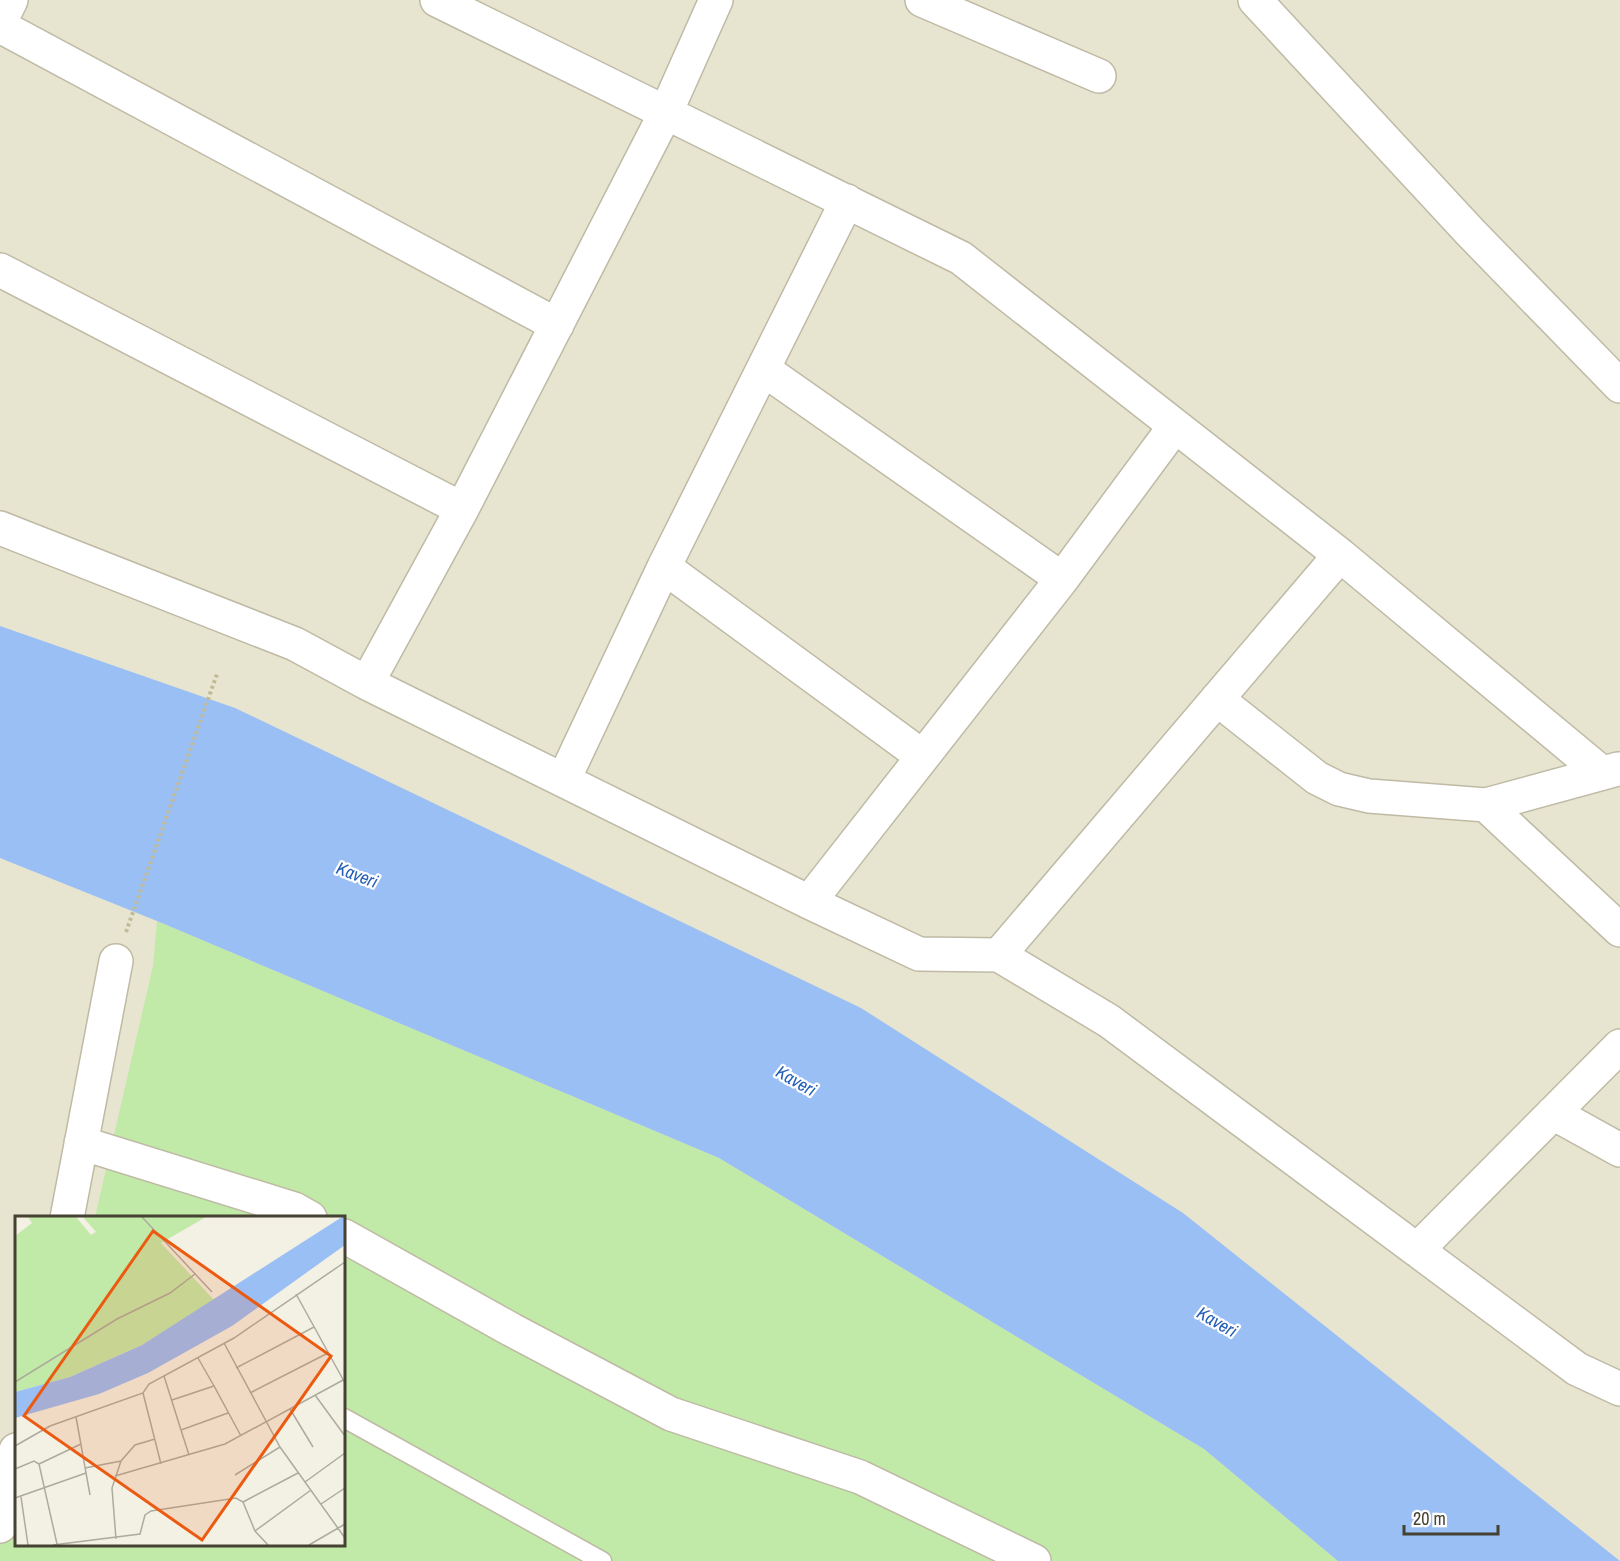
<svg xmlns="http://www.w3.org/2000/svg" width="1620" height="1561" font-family="'Archivo Narrow',sans-serif">
	<style>
		.residential { fill: #e7e4d0; fill-rule: evenodd }
		.green { fill: #c1eaa8 }
		.water { fill: #9abff5 }
		.lines { fill: none; stroke-linecap: round; stroke-linejoin: round }
		.lane-casing { stroke: #bfbaa5; stroke-width: 21 }
		.street-casing { stroke: #bfbaa5; stroke-width: 36 }
		.path { stroke: #c1ba95; stroke-width: 4; stroke-dasharray: 3 3; stroke-linecap: butt }
		.lane { stroke: #fff; stroke-width: 18 }
		.street { stroke: #fff; stroke-width: 33 }
		.labels { text-anchor: middle; stroke-width: 4.5; stroke-linejoin: round; paint-order: stroke }
		.water-label { font-size: 18px; font-style: italic; fill: #255fb7; stroke: #fff }
		.inset-road { fill: none; stroke: #adab9d; stroke-width: 1.5 }
		.view { fill: #ec5a11; fill-opacity: 0.15; stroke: #ec5a11; stroke-width: 3 }
		.inset-edge { fill: none; stroke: #454133; stroke-width: 3 }
	</style>
	<rect width="100%" height="100%" fill="#f3f1e3"/>
	<path class="residential" d="M0,0H1620V1561H0ZM16,1218H344V1544H16Z"/>
	<path class="green" d="M157,921L719,1158L1204,1449L1338,1561H0V1452L16,1460V1544H344V1218L95,1217L153,966Z"/>
	<path class="water" d="M0,626L235,708L861,1008L1183,1213L1620,1561H1338L1204,1449L719,1158L157,921L0,858Z"/>
	<g class="lines">
		<g class="lane-casing">
			<path id="lane" d="M344,1418L602,1561"/>
		</g>
		<g class="street-casing">
			<path id="street" d="M437,0L961,258L1340,555L1602,773
				M922,0L1099,76
				M1255,0L1471,233L1620,386
				M0,22L11,0
				M0,26L557,325
				M847,201L664,567L922,756
				M0,270L462,509
				M763,369L1062,579L1175,426
				M0,528L295,644L367,683L809,902L919,954L999,955L1109,1021L1577,1369L1620,1389
				M367,683L462,509L666,112L716,0
				M1217,699L1317,778L1339,789L1369,796L1486,805L1618,769
				M564,779L664,567
				M1486,805L1620,930
				M809,902L1062,579
				M999,955L1340,555
				M1553,1113L1620,1150
				M81,1143L294,1209L310,1218
				M67,1218L116,961
				M344,1236L512,1330L671,1414L860,1477L1034,1561
				M1417,1250L1620,1046
				M0,1526L16,1450"/>
		</g>
		<path class="path" d="M126,932L217,674"/>
		<use href="#lane" class="lane"/>
		<use href="#street" class="street"/>
	</g>
	<g class="labels">
		<g class="water-label">
			<text transform="translate(357 875) rotate(21)" y="6">Kaveri</text>
			<text transform="translate(796 1081) rotate(30)" y="6">Kaveri</text>
			<text transform="translate(1217 1322) rotate(30)" y="6">Kaveri</text>
		</g>
	</g>
	<g transform="translate(15 1216)">
		<rect width="330" height="330" fill="#f3f1e3"/>
		<path d="M13,1H61L76,19L81,16L68,1H191L146,27L199,84L127,129L55,161L0,176V20L17,7Z" fill="#c1eaa8"/>
		<path d="M327,1H330V29L217,110L133,157L84,178L0,202V176L55,161L127,129Z" fill="#9abff5"/>
		<path class="inset-road" d="M127,1L197,76M281,78L330,167M209,127L265,231L330,322M183,142L199,170M221,152L299,111M149,160L166,214M0,166L102,103L155,77L180,58M128,177L146,248M235,177L313,137M300,179L330,220M157,184L199,170L226,220M275,193L298,231M61,201L75,279M0,230L35,210L128,177L134,168L219,122L330,46M174,239L166,214L213,197M24,248L66,228M70,252L106,245M0,253L19,245L24,248L42,328M220,259L265,231M100,260L210,228L330,163M290,266L330,237M6,281L13,329M0,282L71,257M228,286L283,257M306,288L330,272M240,315L296,274M101,323L97,272L106,245L120,229L140,223M38,329L125,318L130,299L136,295L221,282L228,286L240,315L253,329M294,329L330,308"/>
		<path class="view" d="M138,15L316,140L187,324L9,200Z"/>
		<rect width="330" height="330" class="inset-edge"/>
	</g>
	<path d="M1404 1525v9h94v-9" fill="none" stroke="#454133" stroke-width="3"/>
	<text x="1413" y="1525" font-size="18" fill="#454133" stroke="#ffffff" stroke-width="4.5" paint-order="stroke">20 m</text>
</svg>
